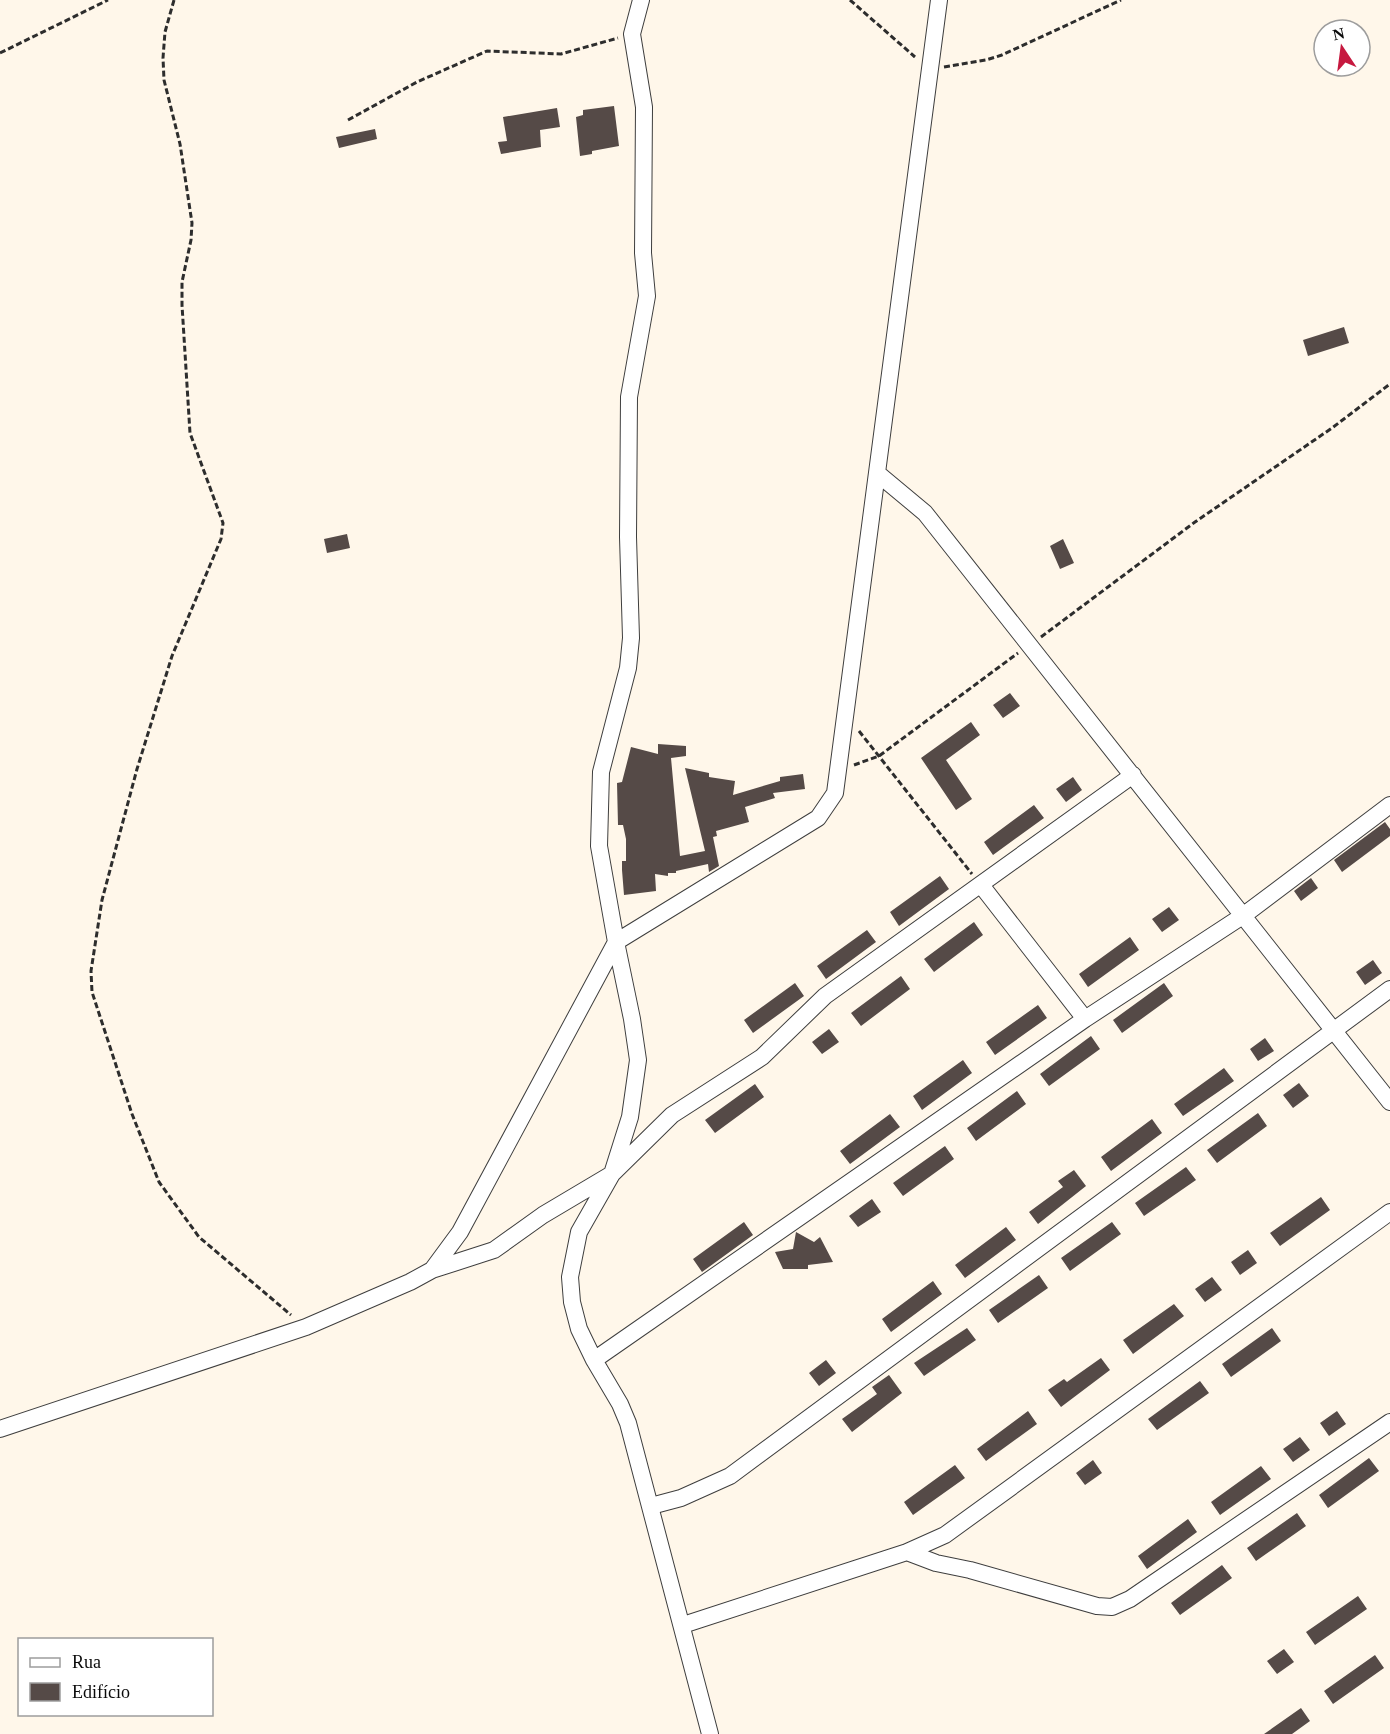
<svg xmlns="http://www.w3.org/2000/svg" width="1390" height="1734" font-family="'Times New Roman',serif">
	<style>
		.building { fill: #554a47 }
		.lines { fill: none; stroke-linecap: round; stroke-linejoin: round }
		.minor-casing { stroke: #3e3e3e; stroke-width: 18 }
		.path { stroke: #2d2d2d; stroke-width: 3; stroke-dasharray: 6 3; stroke-linecap: butt }
		.minor { stroke: #fff; stroke-width: 16 }
	</style>
	<rect width="100%" height="100%" fill="#fff7ea"/>
	<path class="building" d="M614,106L619,146L592,151V154L580,156L576,117L583,115V110Z
		M557,108L560,127L540,130L541,147L501,154L498,142L507,141L503,117Z
		M375,129L377,139L339,148L336,137Z
		M1344,327L1349,343L1308,356L1303,340Z
		M347,534L350,548L327,553L324,539Z
		M1063,539L1074,563L1060,569L1050,546Z
		M1010,693L1020,706L1003,718L993,705Z
		M971,722L980,735L946,760L972,799L956,810L921,758Z
		M658,744L686,746V756L671,758L680,856L705,851L685,768L709,773V777L735,781L733,795L780,781V777L803,774L805,789L773,793L775,798L745,807L749,822L716,831L717,836L713,837L719,866L709,872L708,864L676,871V873H668V876L655,874L656,891L624,895L622,870V861H626V839L623,825H618L617,783L622,782L631,747L658,754Z
		M1073,777L1082,790L1066,802L1056,789Z
		M1034,805L1044,818L993,855L984,842Z
		M1385,822L1390,829V836L1342,872L1334,860Z
		M940,876L949,889L899,926L890,912Z
		M1311,878L1318,888L1301,901L1294,891Z
		M1169,907L1179,920L1162,932L1152,919Z
		M974,922L983,935L934,972L924,959Z
		M867,930L876,942L826,979L817,966Z
		M1130,937L1139,950L1088,987L1079,974Z
		M1373,960L1382,973L1365,985L1356,972Z
		M901,976L910,989L861,1026L851,1013Z
		M795,983L804,996L753,1033L744,1020Z
		M1164,983L1173,996L1122,1033L1113,1020Z
		M1038,1005L1047,1018L995,1055L986,1042Z
		M829,1029L839,1042L822,1054L812,1042Z
		M1091,1036L1100,1049L1049,1086L1040,1074Z
		M1265,1038L1274,1051L1258,1061L1250,1049Z
		M963,1060L972,1073L922,1110L913,1096Z
		M1224,1068L1234,1081L1183,1116L1174,1104Z
		M1299,1083L1309,1096L1293,1108L1283,1095Z
		M755,1084L764,1097L715,1133L705,1120Z
		M1017,1091L1026,1104L976,1141L967,1128Z
		M1258,1113L1267,1126L1217,1163L1207,1150Z
		M890,1114L900,1127L850,1164L840,1151Z
		M1152,1119L1162,1133L1111,1171L1101,1157Z
		M945,1146L954,1159L903,1196L893,1183Z
		M1186,1167L1196,1180L1144,1216L1135,1203Z
		M1074,1170L1086,1186L1038,1224L1029,1212L1063,1187L1058,1181Z
		M1321,1197L1330,1210L1280,1246L1270,1233Z
		M872,1199L881,1212L858,1227L849,1216Z
		M744,1222L753,1235L702,1272L693,1259Z
		M1112,1222L1121,1234L1070,1271L1061,1258Z
		M1006,1227L1016,1240L965,1278L955,1265Z
		M796,1232L814,1242L820,1237L833,1262L808,1265V1269H783L775,1252L793,1249Z
		M1248,1250L1257,1263L1240,1275L1231,1262Z
		M1039,1275L1048,1288L998,1323L989,1310Z
		M1212,1277L1222,1290L1205,1302L1195,1289Z
		M933,1281L942,1294L891,1332L882,1319Z
		M1174,1304L1184,1316L1133,1354L1123,1340Z
		M967,1328L976,1340L924,1376L914,1363Z
		M1272,1328L1281,1341L1231,1377L1222,1364Z
		M1101,1358L1110,1370L1061,1407L1048,1390L1064,1379L1067,1382Z
		M826,1360L836,1373L819,1386L809,1373Z
		M889,1375L902,1393L852,1432L842,1419L877,1394L872,1387Z
		M1200,1381L1209,1393L1157,1430L1148,1419Z
		M1028,1411L1037,1424L986,1461L977,1449Z
		M1337,1411L1346,1424L1329,1436L1320,1423Z
		M1300,1437L1310,1450L1293,1462L1283,1449Z
		M1369,1458L1379,1471L1328,1508L1319,1495Z
		M1093,1460L1102,1473L1085,1485L1076,1473Z
		M955,1465L965,1478L913,1515L904,1502Z
		M1261,1466L1271,1479L1220,1515L1211,1502Z
		M1297,1513L1306,1526L1256,1561L1247,1548Z
		M1188,1519L1197,1532L1147,1569L1138,1556Z
		M1222,1565L1232,1578L1180,1615L1171,1603Z
		M1358,1596L1367,1609L1315,1645L1306,1632Z
		M1284,1649L1294,1662L1277,1674L1267,1661Z
		M1375,1655L1384,1668L1333,1704L1324,1691Z
		M1301,1708L1310,1721L1292,1734H1264Z"/>
	<g class="lines">
		<g class="minor-casing">
			<path id="minor" d="M641,0L632,34L644,107L643,253L647,296L629,397L628,537L631,638L628,668L601,772L599,846L616,942L632,1019L638,1060L630,1117L612,1174L579,1232L570,1277L572,1302L579,1329L594,1360L620,1404L628,1423L710,1734
				M877,473L925,513L1390,1102
				M981,885L1085,1019
				M432,1270L494,1250L543,1215L612,1174L672,1115L762,1057L825,996L1133,775
				M594,1360L1085,1019L1244,915L1390,805
				M0,1429L306,1327L410,1282L432,1270L460,1232L616,942L818,818L835,793L939,0
				M651,1506L681,1498L730,1476L1390,989
				M907,1552L936,1563L970,1570L1097,1606L1112,1607L1130,1599L1390,1422
				M683,1625L907,1552L945,1535L1390,1212"/>
		</g>
		<path class="path" d="M174,0L165,32L163,58L164,80L180,144L192,223L191,240L182,282V305L190,433L223,523L221,539L172,656L137,769L102,900L91,971L92,992L132,1114L159,1182L199,1237L291,1315
			M850,0L915,57
			M0,53L108,0
			M944,67L986,60L1002,55L1121,0
			M348,120L417,82L487,51L561,54L618,38
			M1041,637L1195,522L1332,428L1390,384
			M859,731L972,874
			M854,765L879,756L1018,653"/>
		<use href="#minor" class="minor"/>
	</g>
	<rect x="18" y="1638" width="195" height="78" fill="#ffffff" stroke="#9d9d9d" stroke-width="1.5"/>
	<rect x="30" y="1658" width="30" height="9" fill="#ffffff" stroke="#9d9d9d" stroke-width="1.5"/>
	<text x="72" y="1668" font-size="18" fill="#0b0b0b">Rua</text>
	<rect x="30" y="1683" width="30" height="18" fill="#554a47" stroke="#9d9d9d" stroke-width="1.5"/>
	<text x="72" y="1698" font-size="18" fill="#0b0b0b">Edifício</text>
	<g transform="translate(1342 48) rotate(347)"><circle r="28" fill="#ffffff" stroke="#9d9d9d" stroke-width="1.5"/>
	<path d="M0-4.5L10 22L0 15L-10 22Z" fill="#c6193f"/>
	<text y="-9" font-size="16" font-weight="bold" text-anchor="middle" fill="#0b0b0b">N</text>
	</g>
</svg>
